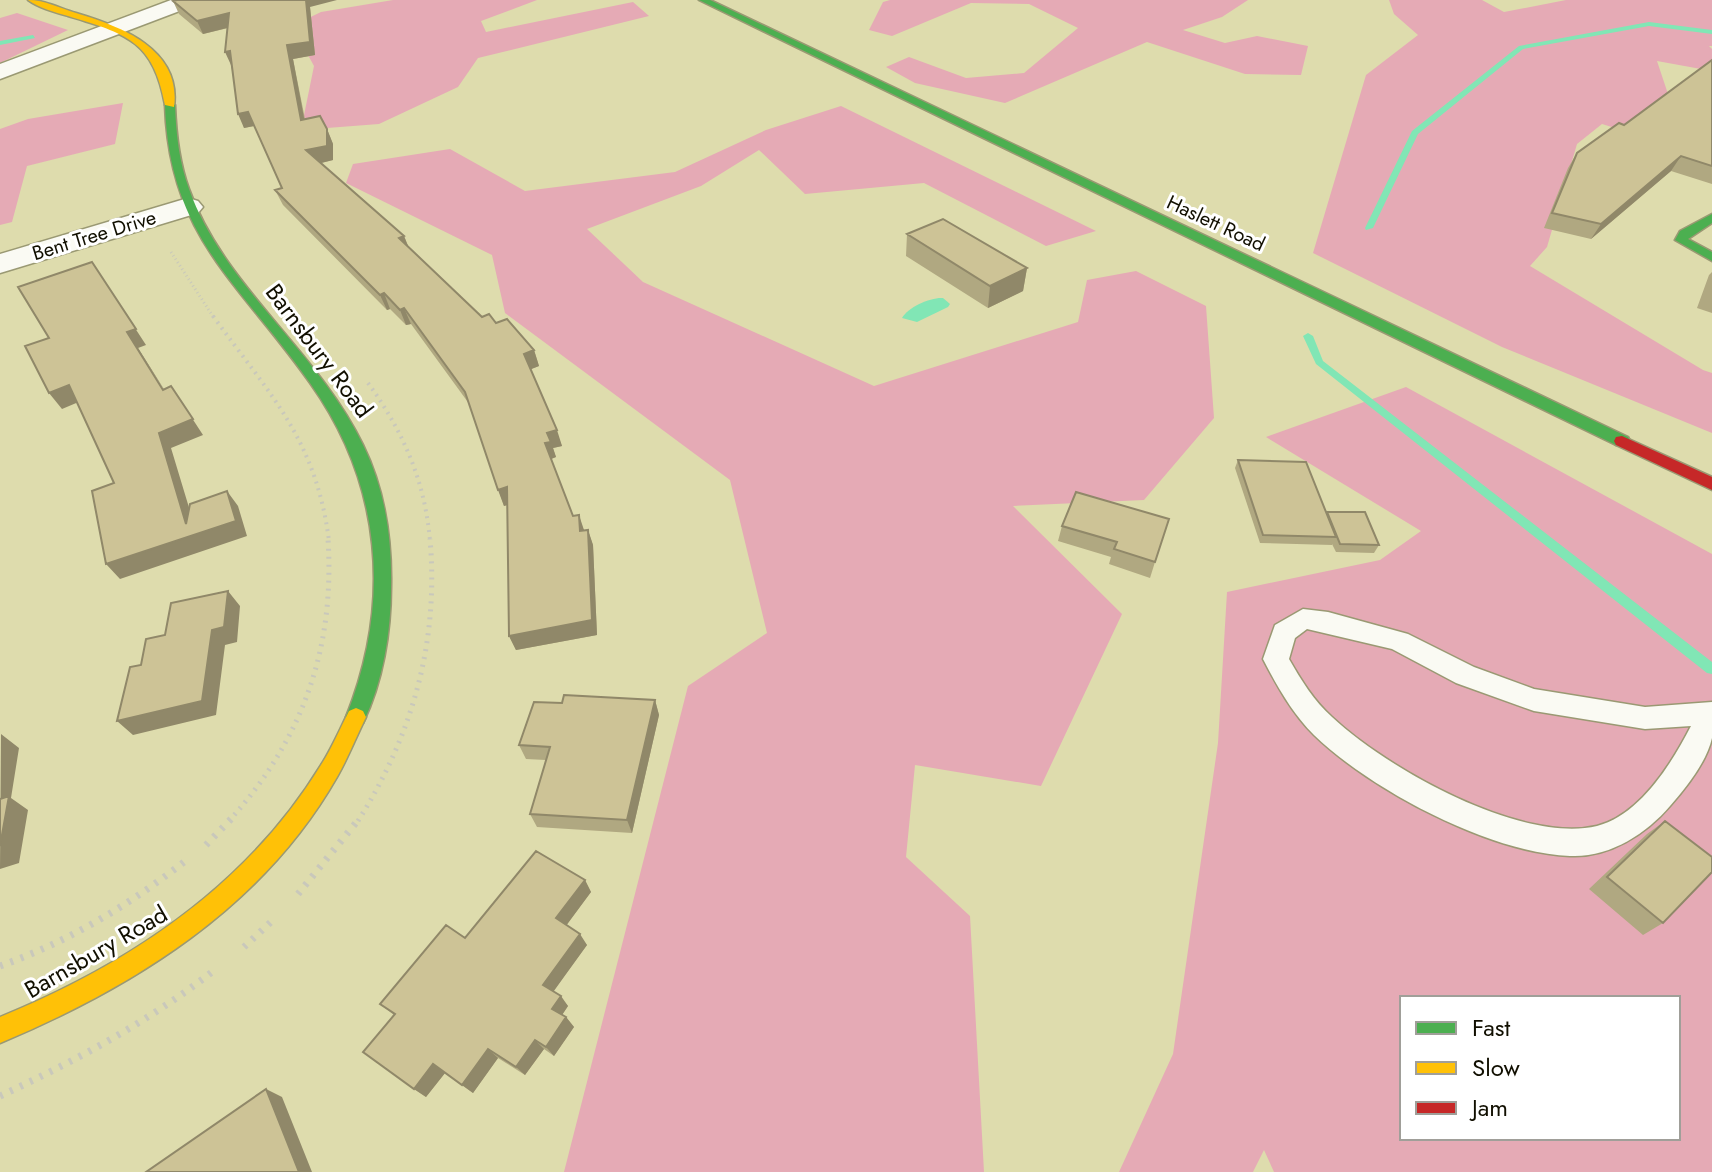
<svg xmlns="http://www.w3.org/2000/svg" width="1712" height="1172" font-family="Jost,sans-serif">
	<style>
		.forest { fill: #e5aab5; fill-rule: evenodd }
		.water { fill: #81e6b5 }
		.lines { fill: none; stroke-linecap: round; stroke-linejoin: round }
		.stream { fill: #81e6b5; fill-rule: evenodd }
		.lane-casing { stroke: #9a9973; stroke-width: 3 }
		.street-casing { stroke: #9a9973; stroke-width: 3 }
		.fast-casing { stroke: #9a9973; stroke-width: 3 }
		.slow-casing { stroke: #9a9973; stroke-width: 3 }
		.jam-casing { stroke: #9a9973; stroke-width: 3 }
		.path-far3 { stroke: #c9c8bb; stroke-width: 3; stroke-dasharray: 1 3; stroke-linecap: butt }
		.path-far2 { stroke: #c9c8bb; stroke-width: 4; stroke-dasharray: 2 5; stroke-linecap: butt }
		.path-far1 { stroke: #c9c8bb; stroke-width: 5; stroke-dasharray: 2 6; stroke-linecap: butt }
		.path { stroke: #c9c8bb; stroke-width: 7; stroke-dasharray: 3 8; stroke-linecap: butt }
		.lane { fill: #fafaf3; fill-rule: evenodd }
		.street { fill: #fafaf3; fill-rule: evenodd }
		.fast { fill: #4caf50; fill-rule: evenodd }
		.slow { fill: #ffc107; fill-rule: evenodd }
		.jam { fill: #c62828; fill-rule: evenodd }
		.wall { fill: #b0a881 }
		.shaded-wall { fill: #908869 }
		.building { fill: #cdc396; stroke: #908869; stroke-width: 2 }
		.labels { text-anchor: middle; stroke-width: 6; stroke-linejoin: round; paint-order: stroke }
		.far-street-label { font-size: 20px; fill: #110f00; stroke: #fff }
		.street-label { font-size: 24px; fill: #110f00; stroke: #fff }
	</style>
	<rect width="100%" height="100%" fill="#dedcad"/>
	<path class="forest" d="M393,0H537L481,21L486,32L633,2L649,16L478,58L458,87L379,124L301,130L314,66L292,26L321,12Z
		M890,0H1248L1222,17L1183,30L1225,43L1257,36L1308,46L1301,75L1245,74L1147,42L1005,103L915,83L886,67L909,57L966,78L1024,73L1078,28L1029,4L971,3L892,36L869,30L883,2Z
		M1389,0H1482L1504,12L1566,0H1712V46H1709L1712,49V71L1657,61L1670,100L1712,158L1602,124L1577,144L1547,247L1530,266L1703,370L1712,373V433L1502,347L1313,253L1366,75L1418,35L1394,14Z
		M17,13L68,30L0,63V18Z
		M123,103L115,144L27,166L12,222L0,225V129L28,119Z
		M841,106L1096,231L1046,246L924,183L805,194L759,150L701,186L587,229L643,282L874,386L1078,322L1087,280L1136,271L1206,306L1214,418L1144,500L1013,506L1122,614L1041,786L915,765L906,857L970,916L984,1172H564L688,686L767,633L730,480L505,313L492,255L346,183L353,164L450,149L525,191L675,172L766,130Z
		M1406,387L1712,554V1172H1274L1264,1150L1253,1172H1119L1173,1054L1218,743L1227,592L1380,560L1421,531L1266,437ZM1402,998H1678V1138H1402Z"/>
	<path class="water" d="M943,298L950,304L948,307L917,322L902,318C908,307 931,297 943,298Z"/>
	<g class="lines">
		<path class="stream" d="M1649,22L1712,30V34L1649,26L1523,49L1418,134L1373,228L1366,230L1365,228L1412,131L1519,46Z
			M33,35L35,38L0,45V41Z
			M1308,333L1313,336L1323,361L1712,662V674L1707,673L1316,364L1303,336Z"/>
		<g class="lane-casing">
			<path id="lane" d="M1303,609L1328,612L1408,634L1474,667L1534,689L1645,707L1712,702C1712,713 1712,727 1712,738C1707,761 1686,788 1670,806C1646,834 1609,858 1570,856C1490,853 1371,790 1314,735C1292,713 1277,686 1263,659L1275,625ZM1307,629L1392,649L1456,683L1534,711L1645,729L1691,726C1672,763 1640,815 1597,826C1521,844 1386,768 1332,717C1314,701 1301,680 1289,659L1295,638Z"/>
		</g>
		<g class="street-casing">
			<path id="street" d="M171,0H202L198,4L0,79V64Z
				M188,198L198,201L203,207L198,213L0,273V254Z"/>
		</g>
		<g class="fast-casing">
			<path id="fast" d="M699,0H710L1628,437L1630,441L1628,445H1616Z
				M170,102L175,105C176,133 179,162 189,189C224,287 318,351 363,445C385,490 392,537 391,587C391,632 383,682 363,723L356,726L349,723L346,717C392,602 382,484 310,383C240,283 169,238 165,105Z
				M1712,214V223L1688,239L1712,252V261L1675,240L1680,231Z"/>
		</g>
		<g class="slow-casing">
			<path id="slow" d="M28,0C45,0 59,8 76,13C120,26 182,49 174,107L165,105C153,40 126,34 68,16C54,12 39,8 28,0Z
				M356,708L363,711L366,717C356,737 348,758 337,777C263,907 134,987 0,1043V1017C128,965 247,886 321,765C332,748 340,729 349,711Z"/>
		</g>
		<g class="jam-casing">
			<path id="jam" d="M1622,436L1712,477V490L1616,445L1614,441L1616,437Z"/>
		</g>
		<path class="path-far3" d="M171,252L214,318"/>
		<path class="path-far2" d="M213,316C270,395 316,439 329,541
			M368,383C403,431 425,481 430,541"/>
		<path class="path-far1" d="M229,821C303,739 335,648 328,539
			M358,821C413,734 439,641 430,539"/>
		<path class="path" d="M206,845L231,819
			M298,894L359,819
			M244,947L272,921
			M0,966C70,941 131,904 189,858
			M0,1096C77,1060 150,1021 217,968"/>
		<use href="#lane" class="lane"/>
		<use href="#street" class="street"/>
		<use href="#fast" class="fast"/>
		<use href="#slow" class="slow"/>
		<use href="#jam" class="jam"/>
	</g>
	<path class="wall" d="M173,1L310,7L315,55L293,59L305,119L327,129L333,144V160L321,163L404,236L409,248L482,317L496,323L534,350L539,366L531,369L562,446L553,448L556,457L551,459L573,516L584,530H588L593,545L597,635L516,650L509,636L508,505L504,506L470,405L411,324L406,325L390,309L387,310L283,205L275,190L282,188L254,126L244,128L231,65L228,28L203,34L179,14Z
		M1712,60V184L1671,171L1591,239L1544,228L1568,168L1577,153L1624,125Z
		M907,234L1027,268L1023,291L988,308L906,256Z
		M1712,272V313L1697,308L1709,275Z
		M1238,460L1379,545L1374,553L1336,552L1332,544V545L1260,543L1235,468Z
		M1076,492L1155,562L1150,578L1109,564L1111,557L1058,541L1062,526Z
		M655,700L659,715L632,833L537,827L530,814L546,760L526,759L519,745L562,703Z
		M1665,821L1663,923L1643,935L1589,889L1647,834Z
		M585,880L591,892L566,925L587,945L553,991L568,1006L562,1015L566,1017L574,1027L554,1056L544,1049L525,1075L498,1058L473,1093L445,1073L426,1097L414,1089L394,1015L380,1004L465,938Z"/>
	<path class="shaded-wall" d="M306,0H337L310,7L315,55L293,59L307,134L301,120L287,45Z
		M229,13L235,26L203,34L197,21Z
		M230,51L237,64L231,65L225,52Z
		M248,112L254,126L244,128L238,114Z
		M327,129L333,144V160L313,165L306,150Z
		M1681,156L1671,171L1591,239L1601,224Z
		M404,236L410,251L399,238Z
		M92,262L146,345L138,348L174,405L127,332Z
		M1027,268L1023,291L988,308L990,286Z
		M384,293L390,309L387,310L380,295Z
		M404,308L411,324L406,325L400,310Z
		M534,350L539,366L529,370L524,354Z
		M69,385L81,401L62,409L49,393Z
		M171,386L203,435L171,448L197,534L227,491L238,506L247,536L120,579L106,564L186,524L159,433Z
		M557,430L562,446L553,448L556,457L551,459L545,443L547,433Z
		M507,487L513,503L504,506L498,490Z
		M579,515L584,530L580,531Z
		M588,530L593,545L597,635L516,650L509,636Z
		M228,591L240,606L237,642L225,645L216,715L133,735L117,721L212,630Z
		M655,700L659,715L632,833L627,820Z
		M1,734L19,748L11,798L28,810L19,863L0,869Z
		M585,880L591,892L563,930L556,918Z
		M580,934L587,945L551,995L543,985Z
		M561,996L568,1006L560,1018L552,1009Z
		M566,1017L574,1027L554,1056L546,1047Z
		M535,1040L544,1049L525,1075L516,1067Z
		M488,1049L498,1058L473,1093L462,1085Z
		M433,1064L445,1073L426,1097L414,1089Z
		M266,1089L282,1097L312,1172H299Z"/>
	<path class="building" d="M177,0H306L310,42L287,45L301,120L320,116L327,129V146L306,150L404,236L399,238L482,317L489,314L496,323L507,319L534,350L524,354L557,430L547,433L551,442L545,443L573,516L579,515L580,531L588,530L592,620L509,636L507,487L498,490L465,392L404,308L400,310L384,293L380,295L275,190L282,188L248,112L238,114L230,51L225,52L229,13L197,21L173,1Z
		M1712,60V166L1681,156L1601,224L1552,213L1577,153L1619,123L1624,125Z
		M943,219L1027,268L990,286L907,234Z
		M92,262L136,329L127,332L163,390L171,386L193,419L159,433L186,524L190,504L227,491L236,521L106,564L92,491L114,483L69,385L49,393L25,346L49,338L18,287Z
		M1238,460L1306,462L1336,537L1263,535Z
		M1076,492L1169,519L1155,562L1114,549L1117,542L1062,526Z
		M1327,512H1365L1379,545L1340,544Z
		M228,591L224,627L212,630L202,701L117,721L130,667L141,665L146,639L165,635L171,603Z
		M564,695L655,700L627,820L530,814L550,747L519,745L534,702L562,703Z
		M9,796L0,846V799Z
		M1665,821L1712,857V872L1663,923L1607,877Z
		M536,851L585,880L556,918L580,934L543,985L561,996L552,1009L566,1017L546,1047L535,1040L516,1067L488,1049L462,1085L433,1064L414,1089L363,1052L395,1014L380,1004L446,925L465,938Z
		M266,1089L299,1172H146Z"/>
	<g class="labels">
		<g class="far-street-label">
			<text transform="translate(1216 223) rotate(25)" y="7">Haslett Road</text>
			<text transform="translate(94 235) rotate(-17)" y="7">Bent Tree Drive</text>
		</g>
		<g class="street-label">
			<text transform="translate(319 351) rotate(53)" y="8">Barnsbury Road</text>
			<text transform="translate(96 952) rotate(-30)" y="8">Barnsbury Road</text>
		</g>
	</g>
	<rect x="1400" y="996" width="280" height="144" fill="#ffffff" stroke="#a09f99" stroke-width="2"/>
	<rect x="1416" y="1022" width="40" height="12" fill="#4caf50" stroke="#a09f99" stroke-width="2"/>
	<text x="1472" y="1036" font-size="24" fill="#110f00">Fast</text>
	<rect x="1416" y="1062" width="40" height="12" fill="#ffc107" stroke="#a09f99" stroke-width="2"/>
	<text x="1472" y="1076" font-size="24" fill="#110f00">Slow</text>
	<rect x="1416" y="1102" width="40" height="12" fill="#c62828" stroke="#a09f99" stroke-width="2"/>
	<text x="1472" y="1116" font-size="24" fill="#110f00">Jam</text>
</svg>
